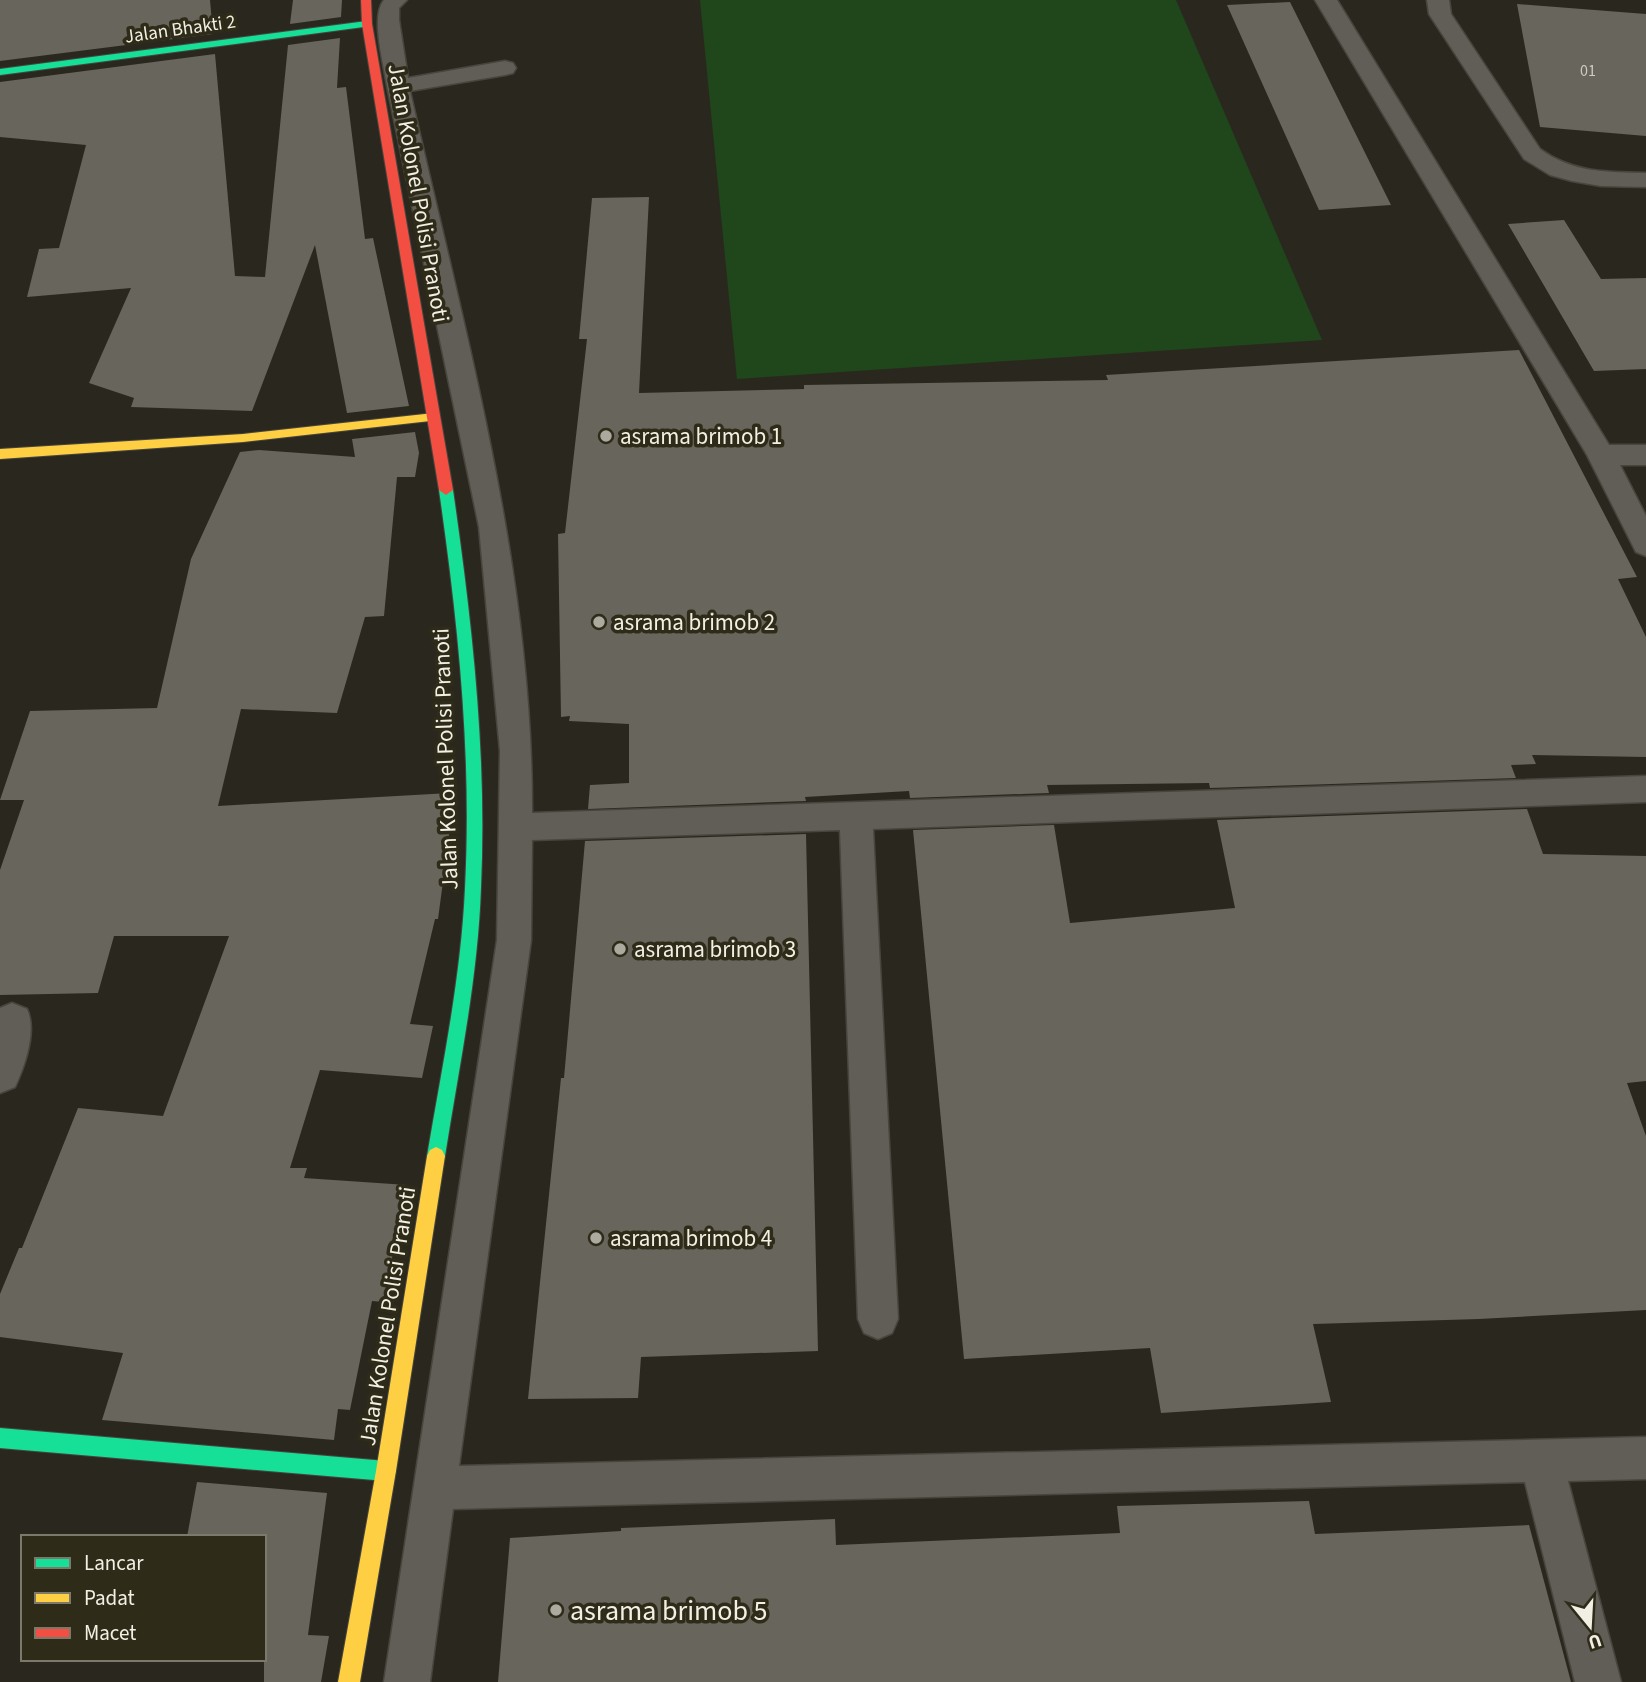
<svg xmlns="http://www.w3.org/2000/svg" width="1646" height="1682" font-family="'Source Sans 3',sans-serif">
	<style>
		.green { fill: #1f471b }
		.building { fill: #67655c }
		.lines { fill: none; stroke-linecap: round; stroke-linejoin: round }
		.lane-casing { stroke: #47453d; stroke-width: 3 }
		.street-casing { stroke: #47453d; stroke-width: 3 }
		.fast-casing { stroke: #47453d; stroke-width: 2 }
		.slow-casing { stroke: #47453d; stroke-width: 2 }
		.jam-casing { stroke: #47453d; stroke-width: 2 }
		.lane { fill: #605e56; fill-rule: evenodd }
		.street { fill: #605e56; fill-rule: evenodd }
		.fast { fill: #16e098; fill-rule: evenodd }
		.slow { fill: #ffcf43; fill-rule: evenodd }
		.jam { fill: #f24e42; fill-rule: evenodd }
		.poi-dot { fill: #aca99f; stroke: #2f2b19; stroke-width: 2.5 }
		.labels { text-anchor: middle; stroke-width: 7; stroke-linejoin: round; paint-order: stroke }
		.far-number-label { font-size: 16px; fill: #cfccc2 }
		.far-street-label { font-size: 19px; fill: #f2efe4; stroke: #2f2b19 }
		.street-label { font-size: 23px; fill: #f2efe4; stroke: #2f2b19 }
		.poi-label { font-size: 23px; fill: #f2efe4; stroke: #2f2b19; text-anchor: start }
		.near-poi-label { font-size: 28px; fill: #f2efe4; stroke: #2f2b19; text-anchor: start }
	</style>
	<rect width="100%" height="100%" fill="#2a281e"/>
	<path class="green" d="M700,0H1176L1322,340L737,379Z"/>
	<path class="building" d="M0,0H210L213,34L0,61Z
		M293,0H342L341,17L290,24Z
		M1290,2L1391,205L1319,210L1227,5Z
		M1517,4L1646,14V136L1540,127Z
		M340,38L337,88L346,87L365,239L373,238L409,406L347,413L315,245L252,411L131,407L134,398L89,383L131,288L27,297L39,249L59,248L86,145L0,137V82L215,54L235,276L265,277L288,45Z
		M649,197L639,393L804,389V385L1108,380L1106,375L1519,350L1637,577L1618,579L1646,637V757L1532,755L1536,764L1511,765L1516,778L1210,788L1209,783L1047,785L1049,793L910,798L909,791L805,797L806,801L588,809L590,785L629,783V724L569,721L570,716L561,717L558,534L565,533L587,339H579L592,198Z
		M1564,220L1601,279L1646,278V369L1594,371L1508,224Z
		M415,432L419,453L415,477H397L384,616L365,617L337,713L241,709L218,806L450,793L449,837L438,919H435L410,1024L433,1026L422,1078L320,1070L290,1168H307L304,1178L407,1185L383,1302L372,1301L350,1410L338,1409L334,1440L102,1420L123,1353L0,1337V1294L19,1248H22L78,1108L163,1116L229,936H114L98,993L0,995V870L24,800H0L30,711L157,708L191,559L240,452L259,450L355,457L352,439Z
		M1527,809L1543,854L1646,856V1081L1627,1083L1646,1136V1310L1479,1319L1313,1324L1331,1402L1161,1413L1150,1348L964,1359L913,830L1054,825L1070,923L1235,908L1217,820Z
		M806,834L818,1351L641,1357L638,1398L528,1399L561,1078H564L585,841Z
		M197,1482L327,1493L308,1635L329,1636L321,1682H264V1537H187Z
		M1309,1501L1315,1534L1529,1525L1571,1682H498L510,1538L621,1531V1528L835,1519L836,1545L1120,1533L1117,1506Z"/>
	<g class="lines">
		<g class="lane-casing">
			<path id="lane" d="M384,0H407L399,8V20L408,78L505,61L513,63L516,68L513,73L505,75L410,91C463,327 533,569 532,813L1646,776V802L873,829L898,1319L892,1333L878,1339L864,1333L858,1319L840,830L532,840L531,940L459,1466L1646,1437V1479L1568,1481L1621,1682H1575L1525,1482L453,1509L430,1682H384L497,940L500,751L479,527L387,86C384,65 370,16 384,0Z
				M1315,0H1337L1609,445H1646V465H1620L1646,516V556L1636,552L1587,455Z
				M1427,0H1449L1451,14L1540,149C1573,173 1607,172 1646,173V187L1601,186L1572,181L1550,175L1524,159L1429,14Z"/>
		</g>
		<g class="street-casing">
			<path id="street" d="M12,1003L27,1009C37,1031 25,1065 15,1087L0,1093V1008Z"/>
		</g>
		<g class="fast-casing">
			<path id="fast" d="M367,21L371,22V26L0,75V69Z
				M446,485L453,490C472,622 487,754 481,887C478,978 459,1067 445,1156L442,1162L436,1165L430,1162L427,1156C442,1067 461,978 465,888C472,754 458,622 439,490Z
				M0,1428L386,1461L393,1464L396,1471L393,1478L386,1481L0,1448Z"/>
		</g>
		<g class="slow-casing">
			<path id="slow" d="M434,413L439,414V420L243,442L0,459V449L243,434Z
				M436,1147L442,1150L445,1156L396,1471L360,1682H338L376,1471L427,1156L430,1150Z"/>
		</g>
		<g class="jam-casing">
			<path id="jam" d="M361,0H371L372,24L453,490L446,495L439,490L362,24Z"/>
		</g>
		<use href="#lane" class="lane"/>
		<use href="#street" class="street"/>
		<use href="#fast" class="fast"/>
		<use href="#slow" class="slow"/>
		<use href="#jam" class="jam"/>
	</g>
	<g class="poi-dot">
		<circle cx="606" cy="436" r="7"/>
		<circle cx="599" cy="622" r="7"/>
		<circle cx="620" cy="949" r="7"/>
		<circle cx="596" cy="1238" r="7"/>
		<circle cx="556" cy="1610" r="7"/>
	</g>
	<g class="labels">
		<g class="far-number-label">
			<text x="1588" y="76">01</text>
		</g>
		<g class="far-street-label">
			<text transform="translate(180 28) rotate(-8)" y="7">Jalan Bhakti 2</text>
		</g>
		<g class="street-label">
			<text transform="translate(419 193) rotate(80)" y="8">Jalan Kolonel Polisi Pranoti</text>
			<text transform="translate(445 759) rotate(-92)" y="8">Jalan Kolonel Polisi Pranoti</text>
			<text transform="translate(387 1316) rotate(-81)" y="8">Jalan Kolonel Polisi Pranoti</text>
		</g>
		<g class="poi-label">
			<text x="620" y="444">asrama brimob 1</text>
			<text x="613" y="630">asrama brimob 2</text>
			<text x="634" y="957">asrama brimob 3</text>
			<text x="610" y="1246">asrama brimob 4</text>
		</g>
		<g class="near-poi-label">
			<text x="570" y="1620">asrama brimob 5</text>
		</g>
	</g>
	<rect x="21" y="1535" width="245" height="126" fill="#2f2b19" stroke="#7d796a" stroke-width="2"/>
	<rect x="35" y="1558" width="35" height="10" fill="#16e098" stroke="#7d796a" stroke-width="2"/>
	<text x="84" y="1570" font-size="21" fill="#f2efe4">Lancar</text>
	<rect x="35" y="1593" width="35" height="10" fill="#ffcf43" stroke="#7d796a" stroke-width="2"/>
	<text x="84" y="1605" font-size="21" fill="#f2efe4">Padat</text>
	<rect x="35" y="1628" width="35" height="10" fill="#f24e42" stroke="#7d796a" stroke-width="2"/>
	<text x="84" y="1640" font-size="21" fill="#f2efe4">Macet</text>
	<g transform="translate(1590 1626) rotate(162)" stroke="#2f2b19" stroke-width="5" paint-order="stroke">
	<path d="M0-5L12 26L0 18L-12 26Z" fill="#f2efe4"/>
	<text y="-10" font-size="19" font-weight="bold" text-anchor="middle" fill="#f2efe4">U</text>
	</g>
</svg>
